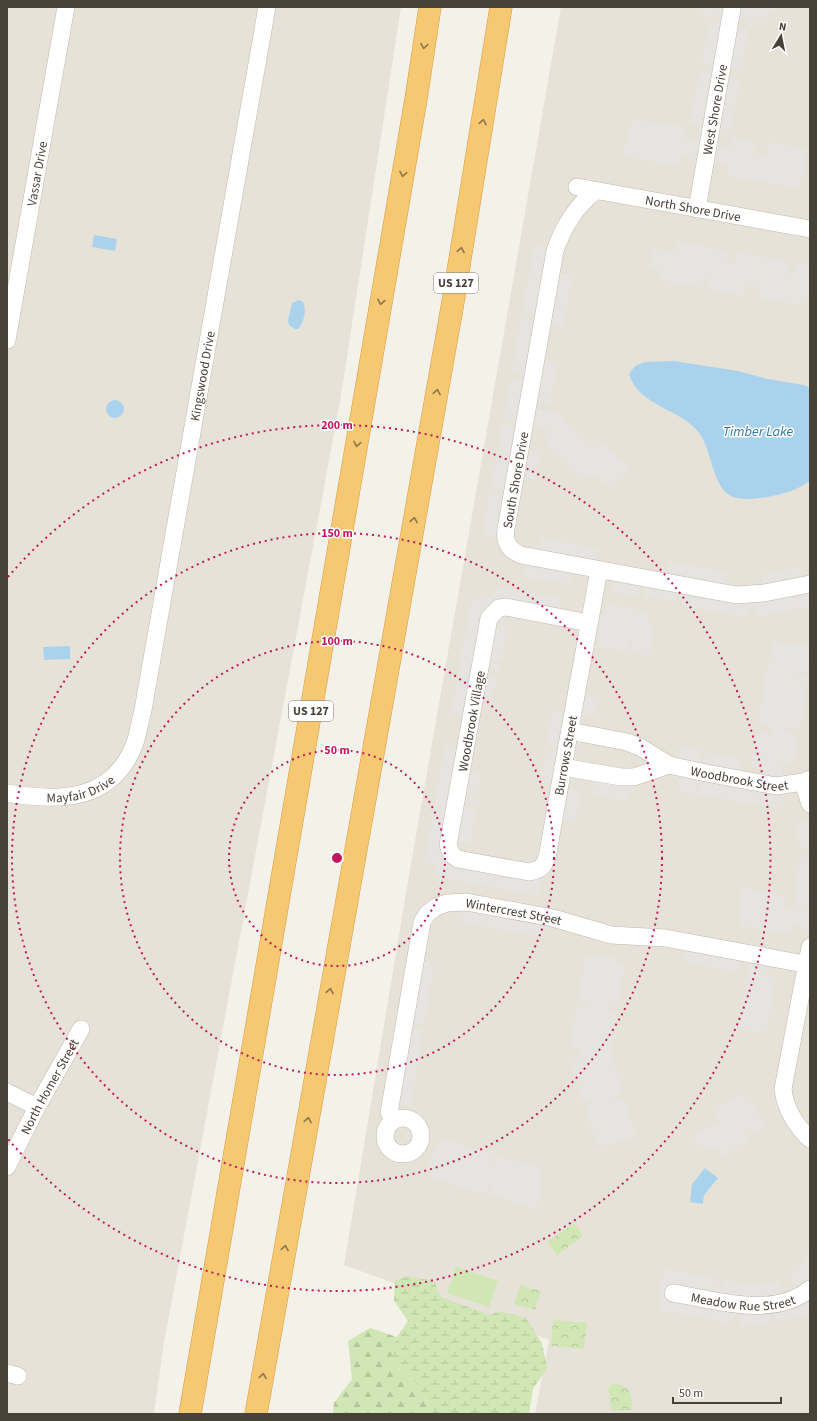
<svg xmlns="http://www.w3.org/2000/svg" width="817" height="1421" font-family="'Source Sans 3',sans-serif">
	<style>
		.residential { fill: #e7e2d8 }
		.forest { fill: url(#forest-firs) }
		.wetland { fill: url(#wetland-marsh) }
		.park { fill: url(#park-crowns) }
		.pitch { fill: #d0e6b5 }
		.parking { fill: #e6e4e1 }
		.water { fill: #aad2ed }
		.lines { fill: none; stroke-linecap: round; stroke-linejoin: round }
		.minor-casing { stroke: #bfb8ac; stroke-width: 18 }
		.highway-casing { stroke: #d59d42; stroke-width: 23 }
		.minor { stroke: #fff; stroke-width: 17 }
		.highway { stroke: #f6c872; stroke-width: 22 }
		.oneway { stroke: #8d774f }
		.ring { fill: none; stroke: #c2185b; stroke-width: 2; stroke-dasharray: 2 4 }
		.labels { text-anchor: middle; stroke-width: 3; stroke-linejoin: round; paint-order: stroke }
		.shield { fill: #fff; stroke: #7e7a74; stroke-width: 1 }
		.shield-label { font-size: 12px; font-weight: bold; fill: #474138 }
		.street-label { font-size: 13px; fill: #474138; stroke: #fff }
		.water-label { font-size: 14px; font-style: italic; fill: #3478a6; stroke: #fff }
		.centre { fill: #c2185b; stroke: #fff; stroke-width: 2 }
		.ring-label { font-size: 12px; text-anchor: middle; font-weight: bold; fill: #c2185b; stroke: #fff; stroke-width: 3; stroke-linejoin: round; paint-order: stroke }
	</style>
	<defs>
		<pattern id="forest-firs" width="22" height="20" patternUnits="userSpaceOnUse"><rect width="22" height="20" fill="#d0e6b5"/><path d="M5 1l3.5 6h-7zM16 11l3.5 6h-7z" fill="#b4c69c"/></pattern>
		<pattern id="wetland-marsh" width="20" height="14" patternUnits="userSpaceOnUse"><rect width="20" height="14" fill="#d0e6b5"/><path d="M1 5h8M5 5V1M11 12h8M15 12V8" fill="none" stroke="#b4c69c"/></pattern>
		<pattern id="park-crowns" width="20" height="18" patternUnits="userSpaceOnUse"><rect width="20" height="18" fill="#d0e6b5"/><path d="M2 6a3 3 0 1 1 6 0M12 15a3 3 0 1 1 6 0" fill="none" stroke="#b4c69c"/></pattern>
	</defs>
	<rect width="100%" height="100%" fill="#f4f1e9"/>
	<path class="residential" d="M7,7H401L340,402L163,1348L154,1414H7Z
		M561,7H810V1414H535L549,1340L344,1265L409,875Z"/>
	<path class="forest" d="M370,1328L397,1337L390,1362L414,1380L436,1414H333L334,1403L352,1379L348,1341Z"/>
	<path class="wetland" d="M407,1276L434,1281L441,1297L490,1315L499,1311L526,1318L542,1343L547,1368L533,1389L529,1414H436L414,1380L390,1362L397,1337L408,1321L394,1301L395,1281Z"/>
	<path class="park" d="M574,1223L583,1236L557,1255L547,1242Z
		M520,1285L541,1291L535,1310L514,1304Z
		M553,1320L587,1323L584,1349L551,1346Z
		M612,1383C631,1386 632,1392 632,1410L612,1411L608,1388Z"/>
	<path class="pitch" d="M456,1267L498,1281L489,1307L447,1293Z"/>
	<path class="parking" d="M699,7H779L751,27L744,18L737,23L739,28L748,29L741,70L730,68L728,73L731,77L740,79L730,131L720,130L716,140L722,147L726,148L730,147L732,137L756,142L754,152L756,154L765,156L768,142L806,149L804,162L806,165L805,172L802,174L799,188L727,176L729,163L719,161L712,165L695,161L686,154H682L680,166L622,156L633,119L683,127L682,137L687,138V141L693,142L699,138V126L690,124L700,71L713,73L712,65L702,63L709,22L718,24L721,21L715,13L707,19Z
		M678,242L727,251V261L730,265L734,263L738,253L787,261V272L790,276L793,274L798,263L810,265V296L807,297L805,306L759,298L760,288L749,285L745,287L744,296L708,289L710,280L707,277L704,279L702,288L659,280L660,270L649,267L652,248L668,251L670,254H672Z
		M534,245L564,248L560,273L572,276L563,326L554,325L550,326L544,358L547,362L557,364L549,405L539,403L537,404L536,408L557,414L589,448L594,449L602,442L630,469L610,489L594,475L588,476L583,481L543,440L550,430L533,425L528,446L531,450L540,452L535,480H522L513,536L496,537L483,534L489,494L500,495L504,493L501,489L491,487L503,422L513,424L517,422L515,420L504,418L511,378L520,380L524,376L521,373L512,371L521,318L532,320L535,317L533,314L523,312Z
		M540,538L598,549L596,560L600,564L667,574L670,562L727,572L725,581L729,585L762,587L764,584L762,575L798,567L801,578L810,576V606L757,617L755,606L750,605L747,617L681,605L683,594L677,592L675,601L644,597V586L640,585L637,596L612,592L613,582L608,579L605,581L572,573L569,584L524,577L526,564L539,547Z
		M496,586L561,598L559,609L578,612L582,607L601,610L600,616L604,617L606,604L649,612L647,625L654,626L649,656L631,653L633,640L630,639L628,652L600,647L601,633H598L596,638L578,635L576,630L573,628L512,616L498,620V626L507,627L501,661L489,660L491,663L499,665V671L487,669L486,674L497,676L493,697L482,695L470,769L482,773L477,797L466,795L465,797L477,800L476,804L467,802L464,805L466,807L476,809L470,845L459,843L456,845L457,851L532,865L534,863L541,883L538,896L435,876L437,864L425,861L445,745L458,747L464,716L451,714L472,598L484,600L485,596L494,598Z
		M773,642L810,646L808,673L796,671L795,673L808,676L800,728L787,727L785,729L787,733L798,735L792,764L782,762V770L784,774L789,775L790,793L784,794L782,808L761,805L762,794H760L758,805L698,795L701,783L698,782L695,794L678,791L680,778L674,777L681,747L703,751L701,763H704L706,752L742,759L741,768L743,772L762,774L765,771L764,768L751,766L757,733L769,735L772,731L769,725L758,723L765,683L775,685L765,682Z
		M569,691L599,698L596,715L583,713L582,721L585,725L582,742L578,745L577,760L636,784L634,790H631L629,801L592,795L594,782L593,780L576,777L571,779L568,788L580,790L575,823L561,821L553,782L541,780L547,749L558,751L559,746L547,744L553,711L565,712Z
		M810,818V847L800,848L796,822L807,821Z
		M800,856L810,858V933L805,932L803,928L795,923H793L791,935L739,925L742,912L739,911L743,887L786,896L784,908L805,913V909L794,908Z
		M458,894L553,910L549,924L542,937L460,922L455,909Z
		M684,934L770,950L767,964L764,971L775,978L766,1033L739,1029L750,968L747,960L740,961L737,972L684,962V951L682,949Z
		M586,955L614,958L615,960L625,964L617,1007L608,1006L606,1009L616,1012L610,1053L623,1092L612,1098L614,1099L624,1098L637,1137L598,1147L585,1108L595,1102L593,1101L583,1103L571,1062L581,1057L580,1050L570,1046L577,1006H587L589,1004L578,1000Z
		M408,956L424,959L426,962L434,965L424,1024L414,1023L411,1025L423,1030L411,1105H398Z
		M740,1094L750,1104L751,1103L767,1127L754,1135L749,1127L743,1130L749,1140L723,1156L715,1146L706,1151L703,1145L699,1147L692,1136L719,1121L716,1109Z
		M441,1138L490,1153L489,1165H493L497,1156L542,1168V1189L536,1209L490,1195L492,1184L489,1185L485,1194L430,1178L431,1166L429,1164L434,1149L437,1148Z
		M810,1247V1313L807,1314L775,1322L772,1312H770L769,1323L753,1326L741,1325L740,1312H736L734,1314L731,1323L660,1310L658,1288L667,1269L719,1280V1291L721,1290L724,1280L748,1285H768L779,1282L782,1291L786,1292L794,1287L790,1277L803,1264Z"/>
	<path class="water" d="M94,235L117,239L115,251L92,247Z
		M299,300L303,302C307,309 304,323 298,329H295L289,325L288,320L292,303Z
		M674,361L738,371L768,379L804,385L810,388V481C804,484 798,489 791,491C778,496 743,503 731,496C712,486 712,451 700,434C681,408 639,407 629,374L635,366L645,362Z
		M106 409a9 9 0 1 1 18 0a9 9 0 1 1-18 0Z
		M70,646V659L44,660L43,647Z
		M705,1168L718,1178L704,1195L703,1204L690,1202L692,1184Z"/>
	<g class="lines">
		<g class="minor-casing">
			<g id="minor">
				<path id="s1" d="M577,187L810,229"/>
				<path d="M596,191C577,204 562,229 555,251L506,529C504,542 509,550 521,555L736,595L764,593L810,584"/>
				<path id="s2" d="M697,209L732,9"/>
				<path id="s3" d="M7,340L66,7"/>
				<path id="s4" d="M589,623L506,607L499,608L489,618L448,845L452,855L458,859L529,872C542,870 545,865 548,853C564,759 582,664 599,570"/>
				<path id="s5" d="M570,731L627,742L640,747L669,765L701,772L776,786L803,782L810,779"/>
				<path d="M563,767L621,777H634L669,765"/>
				<path d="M803,782L810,804"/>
				<path id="s6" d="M7,793C59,802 113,802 135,743C138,733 140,721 143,710L267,7"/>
				<path d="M810,947L783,1089C785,1108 796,1126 810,1139"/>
				<path d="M7,1092L37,1107"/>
				<circle cx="403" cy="1136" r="18"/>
				<path id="s7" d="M393,1120L389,1112L390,1107L422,922L427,914L436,907L447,903L466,902L553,918L611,935L665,938L810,965"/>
				<path id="s8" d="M7,1167L37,1107L81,1029"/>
				<path id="s9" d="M673,1293C716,1300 773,1319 810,1289"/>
				<path d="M7,1373L18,1376"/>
			</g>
		</g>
		<g class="highway-casing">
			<path id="highway" d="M190,1414L416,99L430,7
				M256,1414L453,302L501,7"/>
		</g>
		<use href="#minor" class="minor"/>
		<use href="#highway" class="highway"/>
	</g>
	<defs><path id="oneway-chevron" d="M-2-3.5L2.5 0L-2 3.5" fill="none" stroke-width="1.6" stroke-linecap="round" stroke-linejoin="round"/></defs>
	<g class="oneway">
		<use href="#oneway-chevron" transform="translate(424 46) rotate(99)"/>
		<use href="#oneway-chevron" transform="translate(483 122) rotate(-80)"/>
		<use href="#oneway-chevron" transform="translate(403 174) rotate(100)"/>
		<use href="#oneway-chevron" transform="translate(461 250) rotate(-80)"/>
		<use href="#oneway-chevron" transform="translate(381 302) rotate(100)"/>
		<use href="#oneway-chevron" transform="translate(437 392) rotate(-80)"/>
		<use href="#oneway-chevron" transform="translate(357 444) rotate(100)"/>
		<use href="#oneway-chevron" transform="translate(414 520) rotate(-80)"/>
		<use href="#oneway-chevron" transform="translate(330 991) rotate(-80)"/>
		<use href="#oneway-chevron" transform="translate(308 1120) rotate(-80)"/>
		<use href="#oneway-chevron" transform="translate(285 1248) rotate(-80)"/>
		<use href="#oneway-chevron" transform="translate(263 1376) rotate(-80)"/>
	</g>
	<g class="ring">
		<circle cx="337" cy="858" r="108"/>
		<circle cx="337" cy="858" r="217"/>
		<circle cx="337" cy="858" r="325"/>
		<path d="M8 577A433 433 0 1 1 8 1139"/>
	</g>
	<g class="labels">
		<g class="shield">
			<rect x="434" y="273" width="44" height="20" rx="3"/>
			<rect x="289" y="701" width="44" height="20" rx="3"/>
		</g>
		<g class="shield-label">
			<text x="456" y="287">US 127</text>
			<text x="311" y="715">US 127</text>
		</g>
		<g class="street-label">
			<text dy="5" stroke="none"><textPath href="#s2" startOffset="101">West Shore Drive</textPath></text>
			<text dy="5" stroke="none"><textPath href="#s3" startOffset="169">Vassar Drive</textPath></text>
			<text dy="5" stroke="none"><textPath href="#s1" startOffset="118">North Shore Drive</textPath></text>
			<text dy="5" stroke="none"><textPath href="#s6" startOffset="525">Kingswood Drive</textPath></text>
			<text transform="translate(515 480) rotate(-80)" y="5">South Shore Drive</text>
			<text transform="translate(471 721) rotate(-80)" y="5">Woodbrook Village</text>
			<text dy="5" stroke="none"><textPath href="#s4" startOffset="555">Burrows Street</textPath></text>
			<text dy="5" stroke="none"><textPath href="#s5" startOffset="178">Woodbrook Street</textPath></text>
			<text dy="5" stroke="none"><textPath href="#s6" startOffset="75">Mayfair Drive</textPath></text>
			<text dy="5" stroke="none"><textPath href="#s7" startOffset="302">Wintercrest Street</textPath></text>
			<text dy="5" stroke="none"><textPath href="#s8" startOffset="91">North Homer Street</textPath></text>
			<text dy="5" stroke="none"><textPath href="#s9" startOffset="71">Meadow Rue Street</textPath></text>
		</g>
		<g class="water-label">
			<text x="758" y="436">Timber Lake</text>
		</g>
	</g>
	<circle cx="337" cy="858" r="6" class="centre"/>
	<g class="ring-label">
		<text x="337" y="429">200 m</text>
		<text x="337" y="537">150 m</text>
		<text x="337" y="645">100 m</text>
		<text x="337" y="754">50 m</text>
	</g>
	<rect width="817" height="1421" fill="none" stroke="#474138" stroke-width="16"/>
	<g transform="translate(781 36) rotate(10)" stroke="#ffffff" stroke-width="3" paint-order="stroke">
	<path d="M0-3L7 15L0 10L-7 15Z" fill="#474138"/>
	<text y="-6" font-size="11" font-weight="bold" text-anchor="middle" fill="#474138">N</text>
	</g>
	<path d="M673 1397v6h108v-6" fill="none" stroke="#474138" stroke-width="2"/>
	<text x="679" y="1397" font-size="12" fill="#474138" stroke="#ffffff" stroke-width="3" paint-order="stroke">50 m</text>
</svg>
